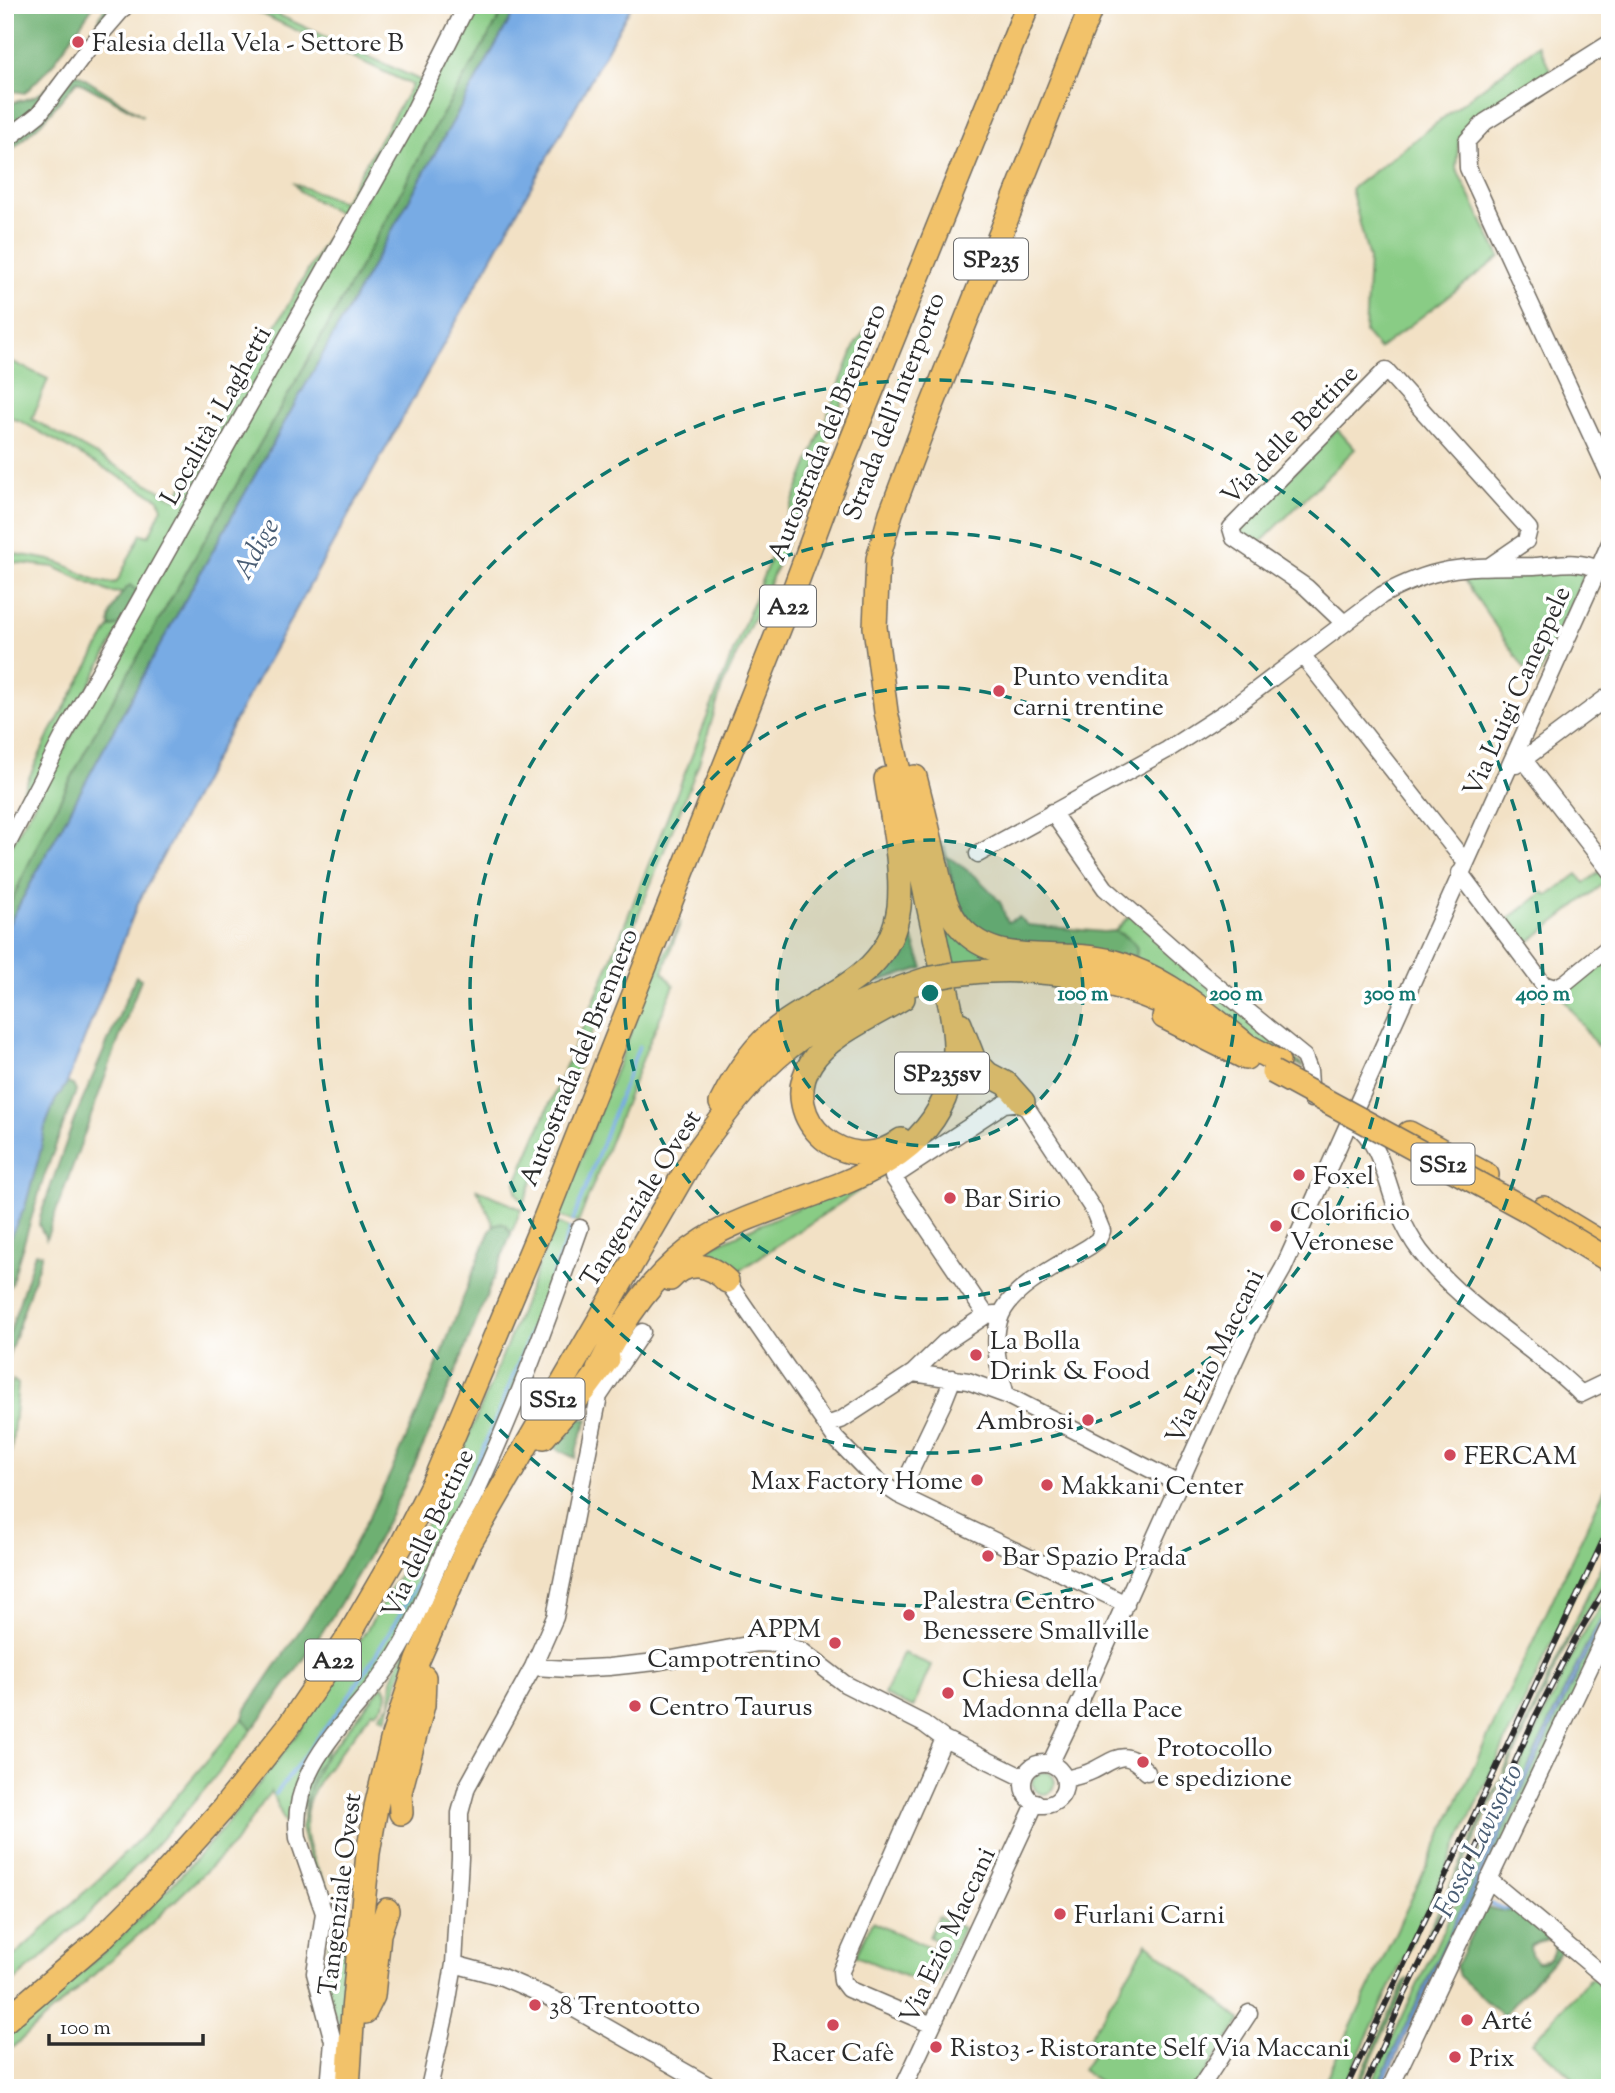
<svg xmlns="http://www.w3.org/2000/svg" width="1615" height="2093" font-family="'Sorts Mill Goudy',serif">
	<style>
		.green { fill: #89cc85; stroke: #5a7c58; stroke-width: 2 }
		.forest { fill: #6eb072; stroke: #4c6e4e; stroke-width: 2 }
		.water { fill: #78abe4; stroke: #526b88; stroke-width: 2 }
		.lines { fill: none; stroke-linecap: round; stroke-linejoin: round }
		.stream { stroke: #78abe4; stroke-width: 3.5 }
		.minor-casing { stroke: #716b61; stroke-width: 19 }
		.highway-casing { stroke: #716b61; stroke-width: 26 }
		.minor { stroke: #fff; stroke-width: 16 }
		.highway { stroke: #f2c26a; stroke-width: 23 }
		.rail-casing { stroke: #2b2b2b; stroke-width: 6 }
		.rail { stroke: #fff; stroke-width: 3.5; stroke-dasharray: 10; stroke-linecap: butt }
		.highway-bridge-casing { stroke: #716b61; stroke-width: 26; stroke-linecap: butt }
		.highway-bridge { stroke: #f2c26a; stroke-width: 23 }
		.ring { fill: none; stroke: #0f766e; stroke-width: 3.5; stroke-dasharray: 12 9 }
		.poi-dot { fill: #d1495b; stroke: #fff; stroke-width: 2.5 }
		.labels { text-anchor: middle; stroke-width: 7; stroke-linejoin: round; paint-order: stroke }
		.shield { fill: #fff; stroke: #6b6b6b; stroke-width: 2 }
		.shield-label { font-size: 24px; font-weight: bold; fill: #2b2b2b }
		.poi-label { font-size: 26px; fill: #2b2b2b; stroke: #fff; text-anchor: start }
		.street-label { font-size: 26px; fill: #2b2b2b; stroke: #fff }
		.water-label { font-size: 28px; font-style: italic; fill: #4a5e75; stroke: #fff }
		.centre { fill: #0f766e; stroke: #fff; stroke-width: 3.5 }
		.ring-label { font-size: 21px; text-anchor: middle; font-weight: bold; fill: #0f766e; stroke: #fff; stroke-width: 7; stroke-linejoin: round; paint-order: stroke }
	</style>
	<rect width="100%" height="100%" fill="#fff"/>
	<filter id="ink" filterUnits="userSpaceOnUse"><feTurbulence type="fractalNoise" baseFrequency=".0143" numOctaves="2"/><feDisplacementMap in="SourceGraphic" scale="14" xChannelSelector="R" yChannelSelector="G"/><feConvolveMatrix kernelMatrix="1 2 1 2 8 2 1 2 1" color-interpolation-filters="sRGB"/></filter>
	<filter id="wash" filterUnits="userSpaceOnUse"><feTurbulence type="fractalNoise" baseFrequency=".00686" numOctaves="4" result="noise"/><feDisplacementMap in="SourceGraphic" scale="28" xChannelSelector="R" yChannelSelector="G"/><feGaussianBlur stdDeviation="1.57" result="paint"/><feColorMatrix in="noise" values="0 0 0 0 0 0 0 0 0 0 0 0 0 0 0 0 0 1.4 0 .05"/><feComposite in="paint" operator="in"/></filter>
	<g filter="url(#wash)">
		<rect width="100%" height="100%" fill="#f2e1c5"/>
		<path class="green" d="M243,5H257L426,83L347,216L340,214L301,192L295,184L343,202L412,85Z
			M471,5H507L434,129L403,189L323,334L101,721L44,831L5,919V857Z
			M1538,45L1551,70L1476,118L1459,138L1456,168L1500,257L1379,349L1365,333L1369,259L1351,189Z
			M338,219L343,226L319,271L313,274L292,312L291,322L130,610L126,589L122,593L109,592L54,567L9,562L5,569V553C24,555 42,557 60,563C78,569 99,587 117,582L141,534L149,536L162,508L159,499L20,421L5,416V358L48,379L32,419L175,499Z
			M877,314L779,562L722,687L699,763L525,1200H521L516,1192V1182L599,989L856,343Z
			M1337,429L1355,449L1258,545L1237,531Z
			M1577,569L1584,576L1535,684L1460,574Z
			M122,625L5,841V829L48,737L110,627Z
			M944,846L958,902L964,915L1136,956C1139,943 1126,936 1115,931L1130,915L1304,1067L957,913Z
			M1603,869L1610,879L1526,944L1507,920L1544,892L1548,896L1577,874L1585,883Z
			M940,899L1167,998L949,969Z
			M681,921L663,972L674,986L647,1048L578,1223L558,1215L650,984Z
			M1610,957V1036L1597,1046L1561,995Z
			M905,1160L730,1277L681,1260Z
			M477,1189L521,1209L511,1234L506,1225L500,1223L494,1225Z
			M556,1222L566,1226L575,1234L474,1487L397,1644L337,1725L293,1829L289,1832L271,1791L234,1844L155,1920L5,2054V2035C44,2004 82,1973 118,1939C239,1823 341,1686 419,1538C473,1437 513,1328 556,1222Z
			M13,1380L18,1384L5,1514V1409Z
			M496,1467L504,1471L400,1676L386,1719L380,1716L390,1704L392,1679L440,1570Z
			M1610,1478V1519L1343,2088H1322Z
			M1610,1547V1573L1569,1639L1423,1949V1943Z
			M1610,1590V1604L1585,1648L1392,2055L1376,2088H1369L1578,1643Z
			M1610,1612V1621L1470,1910L1463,1915L1588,1650Z
			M903,1653L931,1665L913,1708L884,1695Z
			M383,1685C392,1696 384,1704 376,1713L373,1711C363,1722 355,1734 346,1745C317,1780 292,1811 313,1859C321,1876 335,1895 332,1914L327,1896L310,1862L301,1828L313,1772Z
			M243,1718L252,1730C179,1826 97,1912 5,1989V1964L99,1879L148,1830Z
			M1033 1783a11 11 0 1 1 22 0a11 11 0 1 1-22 0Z
			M336,1906H338V1912L348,1914L343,1989L346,2021L335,2088L339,2029L322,1973Z
			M938,1916L963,1928L936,1989L856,1956L872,1922L932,1949L936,1940L929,1937Z
			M1147,1943L1241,2020L1195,2088H1109L1082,2070L1096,2050L1086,2043Z
			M1600,1978L1610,1987V2088H1566L1572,2078L1532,2042L1589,1979Z
			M1409,1979L1358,2088H1355L1404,1983Z"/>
		<path class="forest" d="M5,5H94L52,65L25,93L5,90Z
			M106,5H122L40,106L5,137V104C16,102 27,100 37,95C52,86 89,41 97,25C100,18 101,12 106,5Z
			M507,5H518L150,663L5,931V919L11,902L44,831L101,721L323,334L403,189L434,129Z
			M76,73L143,116L77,81L42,122L5,156V145Z
			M130,585L137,591L122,625L110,627C108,613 119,594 130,585Z
			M946,856C966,868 984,882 999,901C1004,907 1003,915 1008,922L1019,917L1028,925L1103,932L1115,931L1132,941L1137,948L1136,956L1133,959L999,942C957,921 957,898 946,856Z
			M909,929L923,968L879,981L878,979Z
			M136,976L141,979L46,1239L39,1225L40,1217L74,1120Z
			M67,1083L73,1085L76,1091L44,1177L11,1285L7,1288L5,1266L12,1233L25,1207L40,1153L45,1127L55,1101Z
			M500,1223L506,1225L511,1234C476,1323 441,1412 399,1497C359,1580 308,1658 252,1730L243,1718L246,1709C287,1649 330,1590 364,1526C414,1433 449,1331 489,1233L494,1225Z
			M35,1253L42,1254L6,1364L5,1347Z
			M570,1419H588L579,1441L575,1458L548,1445C554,1438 559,1436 568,1436L567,1423Z
			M1518,1907L1550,1939L1538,1942L1530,1946L1531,1954L1537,1962C1550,1963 1554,1955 1554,1943L1565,1947L1503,2016L1459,1976L1456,1966L1482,1912L1489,1908C1500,1910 1508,1915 1518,1907Z"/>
		<path class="water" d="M518,5H632L241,709L138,903L67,1083L55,1101L45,1127L40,1153L25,1207L12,1233L5,1266V931L150,663Z
			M1610,1604V1612L1588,1650L1464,1913L1466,1918L1459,1921L1381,2088H1376L1585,1648Z"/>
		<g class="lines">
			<path class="stream" d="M573,1221L639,1046
				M276,1794C310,1747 348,1701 378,1651C460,1520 516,1373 570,1229
				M1491,1904L1505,1909L1514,1908"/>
		</g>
	</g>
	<g filter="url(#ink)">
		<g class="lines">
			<g class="minor-casing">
				<path id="minor" d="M1610,43L1485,122L1467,141L1468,168L1610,476
					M5,141L39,114L87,50L126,5
					M1344,623L1306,587L1234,538L1231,528L1386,370L1529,529L1526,541L1491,565
					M1303,656L1461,857L1466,860
					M1524,760L1610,871
					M1516,765L1610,695
					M1052,812L1105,888L1201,973L1304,1057L1309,1070L1311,1099
					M5,849L63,737L412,115L467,5
					M978,854L1167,750L1235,706L1382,595C1442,563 1469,567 1534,566C1557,565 1577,559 1598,569
					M1460,873L1543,984L1555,988L1566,982L1610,946
					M1354,1124C1380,1140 1386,1181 1397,1209C1403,1223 1411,1239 1420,1251C1464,1308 1531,1344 1581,1394L1610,1380
					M727,1281L836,1439L875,1479L899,1495L1126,1604
					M986,1315L893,1177L1004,1104L1023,1102L1093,1209L1102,1231L1098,1240L1090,1246C1065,1262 1013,1286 1001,1315C991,1339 999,1371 1006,1395
					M913,1373L968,1381L1006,1395L1179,1484
					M826,1425L841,1420L913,1373L944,1343L986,1315L995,1314
					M899,1495L943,1403L953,1378
					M533,1667L569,1669L609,1667L656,1662L758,1643L781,1644L802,1651L845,1684L924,1724L944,1739L1024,1778
					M1023 1784a21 21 0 1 1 42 0a21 21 0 1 1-42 0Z
					M1050,1764L1092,1677L1228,1375L1250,1327L1283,1269L1610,543
					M1065,1779C1074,1777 1084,1775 1092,1771C1117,1759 1124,1747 1147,1772
					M1488,1879L1610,1981
					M454,1964L502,1977L571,2007L713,2088
					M932,2025L848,1989L842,1981L841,1971L944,1739
					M329,2088L333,2041L315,1973L324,1913L298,1838C288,1762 358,1715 395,1657C418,1621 430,1579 449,1541C458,1524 469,1507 477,1490C517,1405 549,1316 580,1228
					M429,2088L446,2012L454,1964L460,1858V1813L467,1787L533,1667L555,1617L599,1396L642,1332
					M903,2088L1036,1802
					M1200,2088L1249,2013
					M1390,2088L1610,1625"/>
			</g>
			<g class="highway-casing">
				<path id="highway" d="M915,777C922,804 929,832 935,860C940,880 943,902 955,920C982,959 1024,954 1066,956C1087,956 1109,959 1129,967C1173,983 1212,1017 1248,1046
					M954,974C1037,963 1114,977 1189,1015
					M1164,1017L1246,1058
					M960,1024L974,1060L988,1074L1007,1084L1023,1102
					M1235,1039L1278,1062
					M721,1103C735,1075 753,1046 779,1027C827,991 890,978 899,907C903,867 892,818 886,779
					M1409,1133L1487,1175
					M901,1140C849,1181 776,1119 811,1063C828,1035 876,1015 903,998
					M1544,1208L1610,1248
					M670,1279C688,1259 710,1264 727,1281
					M598,1370C623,1319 655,1271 704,1240C780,1192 918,1187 948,1088C952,1075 955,1061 955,1047C955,1035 953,1022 951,1010L886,712L875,627L878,559L891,513L923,428L1092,5
					M544,1437L585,1390L608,1359
					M401,1813L400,1792L423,1705L424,1677
					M365,2012L373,1996L379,1934L387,1910
					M5,2021L101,1939L150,1890L222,1810L288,1727L344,1644L401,1546L436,1477L545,1218L785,614L827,501L1028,5
					M348,2088L353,2010L368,1853L376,1807L393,1736L418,1660L467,1548L696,1153C723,1116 752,1077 788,1048C828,1014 878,995 927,979"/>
			</g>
			<use href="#minor" class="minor"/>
			<use href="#highway" class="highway"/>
			<g class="rail-casing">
				<path id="rail" d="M1346,2088L1610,1526
					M1364,2088L1404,1996L1476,1850L1535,1717L1575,1639L1610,1581"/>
			</g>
			<use href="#rail" class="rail"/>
			<g class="highway-bridge-casing">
				<path id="highway-bridge" d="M927,979L954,974
					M1273,1072L1525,1209L1610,1261"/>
			</g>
			<use href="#highway-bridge" class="highway-bridge"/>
		</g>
	</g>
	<circle cx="930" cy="993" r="153" fill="#0f766e" fill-opacity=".12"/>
	<g class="ring">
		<circle cx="930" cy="993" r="153"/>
		<circle cx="930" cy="993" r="306"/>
		<circle cx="930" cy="993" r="460"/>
		<circle cx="930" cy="993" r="613"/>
	</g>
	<g class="poi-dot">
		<circle cx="78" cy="42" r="7"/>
		<circle cx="999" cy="691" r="7"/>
		<circle cx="1299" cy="1175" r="7"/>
		<circle cx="950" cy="1198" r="7"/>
		<circle cx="1276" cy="1226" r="7"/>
		<circle cx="976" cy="1355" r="7"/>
		<circle cx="1088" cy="1420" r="7"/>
		<circle cx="1450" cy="1455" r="7"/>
		<circle cx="977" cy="1480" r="7"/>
		<circle cx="1047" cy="1485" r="7"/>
		<circle cx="988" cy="1556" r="7"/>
		<circle cx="909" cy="1615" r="7"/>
		<circle cx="835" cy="1643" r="7"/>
		<circle cx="948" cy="1693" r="7"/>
		<circle cx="635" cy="1706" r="7"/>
		<circle cx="1143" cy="1762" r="7"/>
		<circle cx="1060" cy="1914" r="7"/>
		<circle cx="535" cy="2005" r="7"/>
		<circle cx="1467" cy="2020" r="7"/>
		<circle cx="833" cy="2025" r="7"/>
		<circle cx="936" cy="2047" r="7"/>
		<circle cx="1455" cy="2057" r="7"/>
	</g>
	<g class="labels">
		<g class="shield">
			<rect x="954" y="238.5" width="74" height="41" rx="5"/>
			<rect x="760" y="585.5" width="56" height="41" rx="5"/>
			<rect x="895" y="1052.5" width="94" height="41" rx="5"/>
			<rect x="1411.5" y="1143.5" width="63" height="41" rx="5"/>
			<rect x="521.5" y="1378.5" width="63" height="41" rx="5"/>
			<rect x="305" y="1639.5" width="56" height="41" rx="5"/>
		</g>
		<g class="shield-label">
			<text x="991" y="267">SP235</text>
			<text x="788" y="614">A22</text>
			<text x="942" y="1081">SP235sv</text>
			<text x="1443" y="1172">SS12</text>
			<text x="553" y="1407">SS12</text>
			<text x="333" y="1668">A22</text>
		</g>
		<g class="poi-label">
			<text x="92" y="51">Falesia della Vela - Settore B</text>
			<text x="1013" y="685">Punto vendita<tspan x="1013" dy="30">carni trentine</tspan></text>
			<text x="1313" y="1184">Foxel</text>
			<text x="964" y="1207">Bar Sirio</text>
			<text x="1290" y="1220">Colorificio<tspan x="1290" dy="30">Veronese</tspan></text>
			<text x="990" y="1349">La Bolla<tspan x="990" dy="30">Drink &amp; Food</tspan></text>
			<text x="1074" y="1429" text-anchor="end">Ambrosi</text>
			<text x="1464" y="1464">FERCAM</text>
			<text x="963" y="1489" text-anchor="end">Max Factory Home</text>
			<text x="1061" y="1494">Makkani Center</text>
			<text x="1002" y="1565">Bar Spazio Prada</text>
			<text x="923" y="1609">Palestra Centro<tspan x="923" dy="30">Benessere Smallville</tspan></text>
			<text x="821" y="1637" text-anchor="end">APPM<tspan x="821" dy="30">Campotrentino</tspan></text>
			<text x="962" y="1687">Chiesa della<tspan x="962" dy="30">Madonna della Pace</tspan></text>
			<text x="649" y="1715">Centro Taurus</text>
			<text x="1157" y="1756">Protocollo<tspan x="1157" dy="30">e spedizione</tspan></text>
			<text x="1074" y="1923">Furlani Carni</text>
			<text x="549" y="2014">38 Trentootto</text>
			<text x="1481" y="2029">Arté</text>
			<text x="950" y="2056">Risto3 - Ristorante Self Via Maccani</text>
			<text x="833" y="2061" text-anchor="middle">Racer Cafè</text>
			<text x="1469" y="2066">Prix</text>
		</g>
		<g class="street-label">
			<text transform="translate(893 406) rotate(-69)" y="9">Strada dell'Interporto</text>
			<text transform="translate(215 415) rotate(-61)" y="9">Località i Laghetti</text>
			<text transform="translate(826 432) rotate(-68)" y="9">Autostrada del Brennero</text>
			<text transform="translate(1289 434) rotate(-46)" y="9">Via delle Bettine</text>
			<text transform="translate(1516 691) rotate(-66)" y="9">Via Luigi Caneppele</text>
			<text transform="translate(578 1057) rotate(-68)" y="9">Autostrada del Brennero</text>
			<text transform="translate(640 1198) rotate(-58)" y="9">Tangenziale Ovest</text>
			<text transform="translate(1214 1356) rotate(-64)" y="9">Via Ezio Maccani</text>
			<text transform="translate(427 1533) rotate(-65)" y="9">Via delle Bettine</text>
			<text transform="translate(339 1894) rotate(-83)" y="9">Tangenziale Ovest</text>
			<text transform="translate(947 1935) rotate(-65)" y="9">Via Ezio Maccani</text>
		</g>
		<g class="water-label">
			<text transform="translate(255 548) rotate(-61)" y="10">Adige</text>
			<text transform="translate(1477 1840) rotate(-64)" y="10">Fossa Lavisotto</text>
		</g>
	</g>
	<circle cx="930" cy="993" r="10" class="centre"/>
	<g class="ring-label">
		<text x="1083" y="1000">100 m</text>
		<text x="1236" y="1000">200 m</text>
		<text x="1390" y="1000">300 m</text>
		<text x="1543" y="1000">400 m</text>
	</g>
	<rect width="1615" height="2093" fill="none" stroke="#fff" stroke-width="28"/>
	<path d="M49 2034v10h154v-10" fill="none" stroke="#2b2b2b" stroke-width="3.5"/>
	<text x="60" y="2034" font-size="21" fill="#2b2b2b" stroke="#ffffff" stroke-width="5" paint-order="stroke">100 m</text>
</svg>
